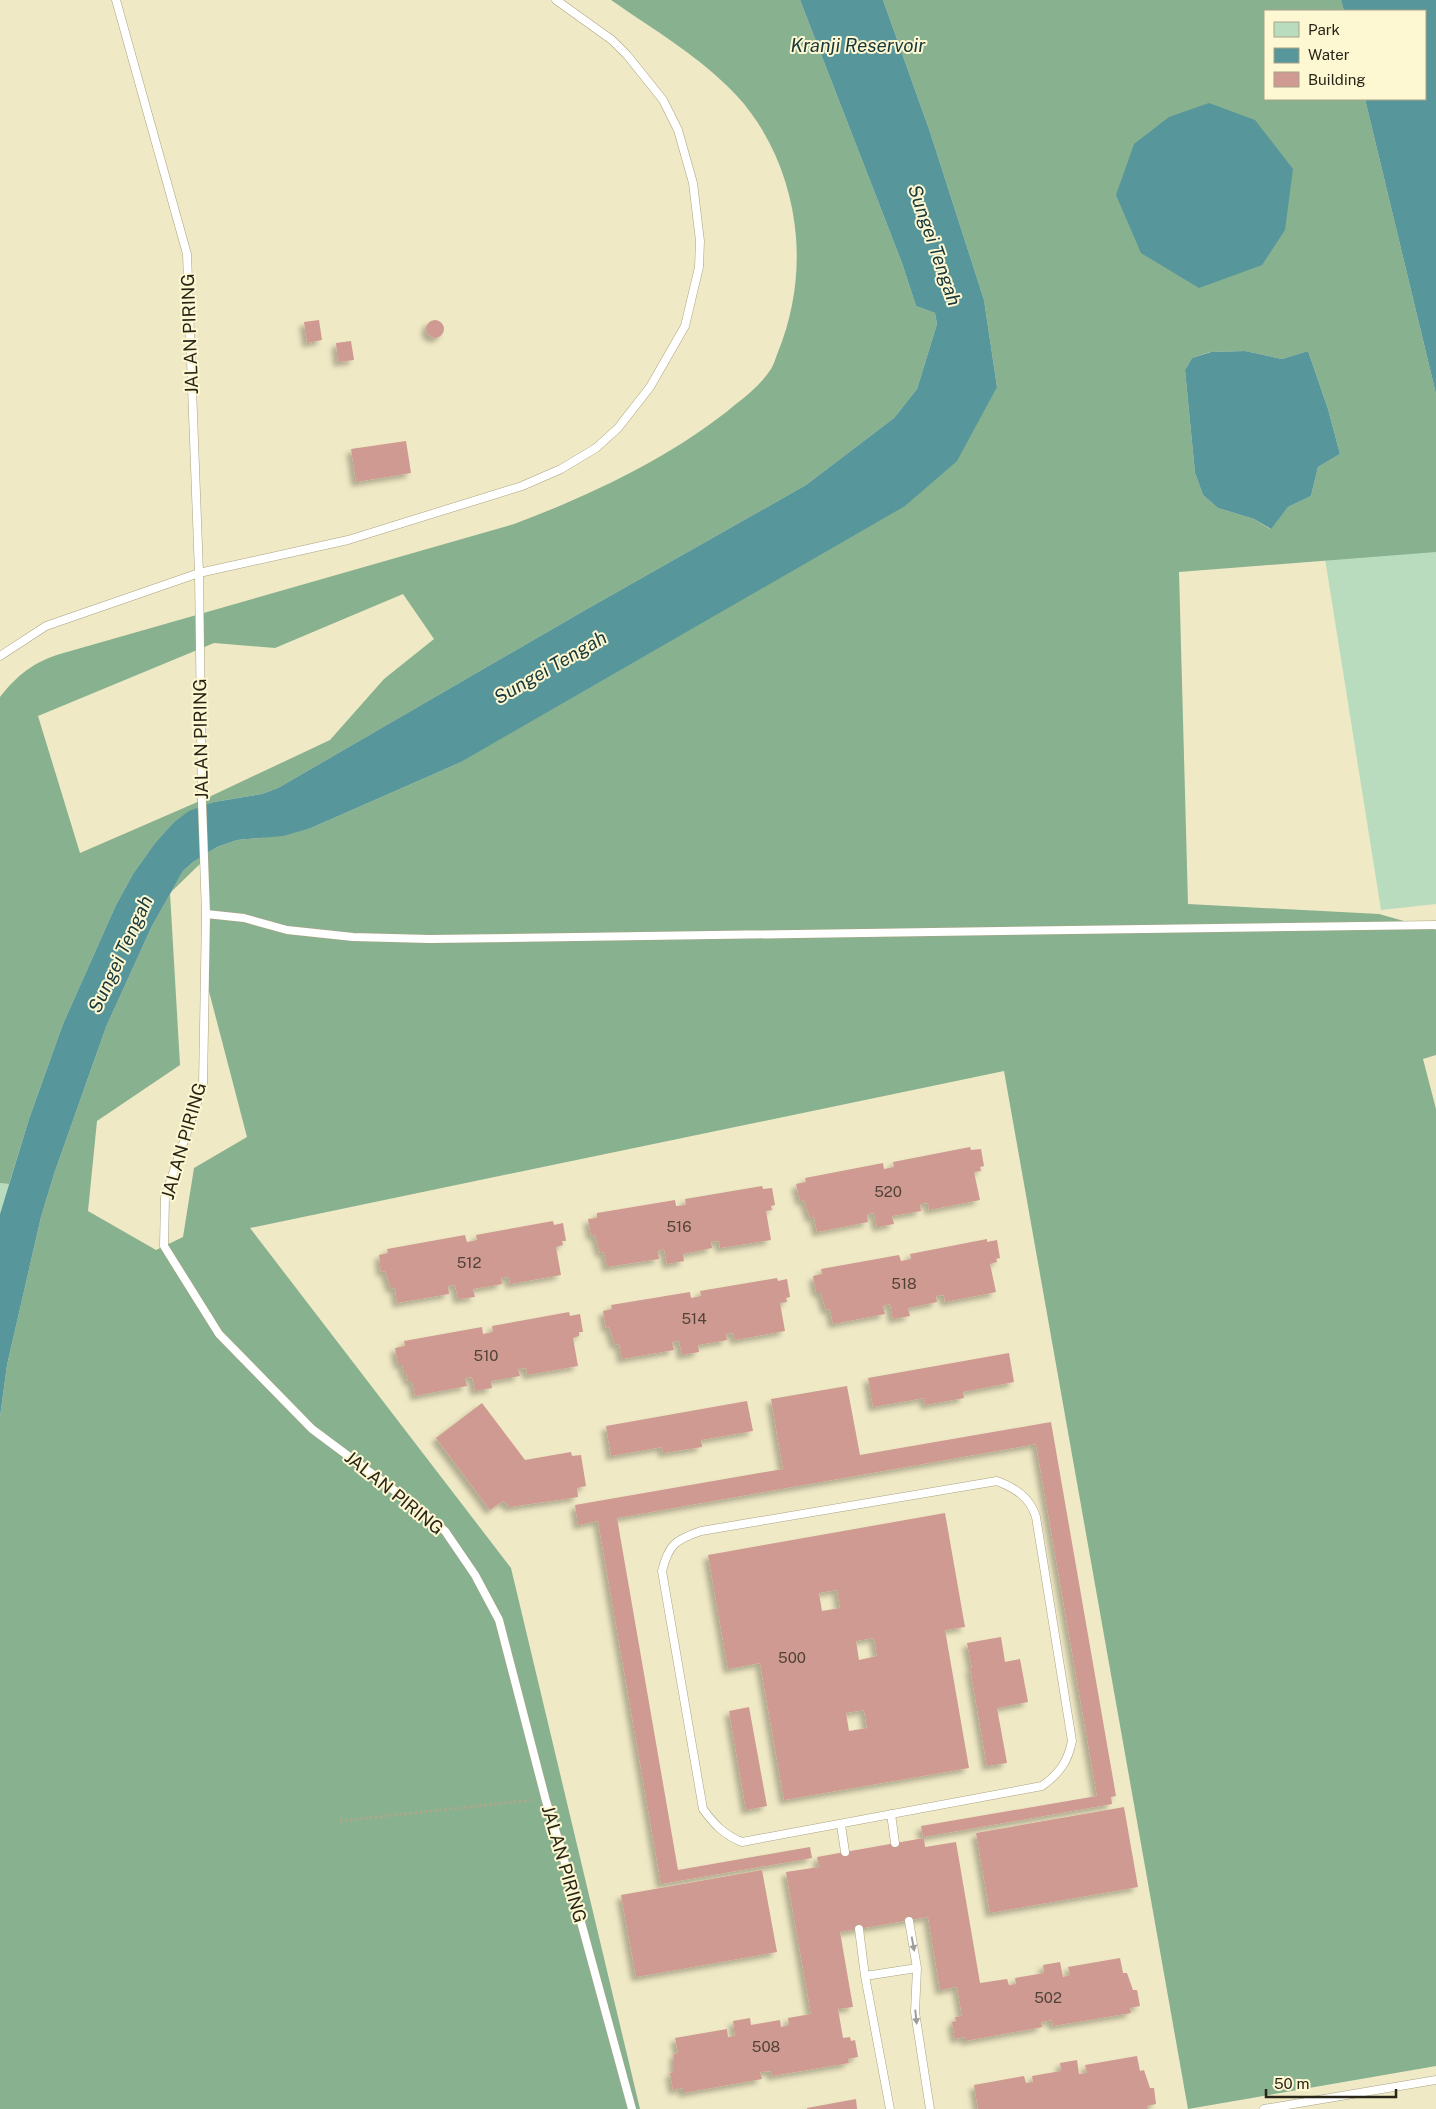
<svg xmlns="http://www.w3.org/2000/svg" width="1436" height="2109" font-family="'Public Sans',sans-serif">
	<style>
		.green { fill: #b9dcbf }
		.forest { fill: #88b190; fill-rule: evenodd }
		.water { fill: #57969b }
		.building { fill: #cf9a91; fill-rule: evenodd; filter: url(#shadow) }
		.lines { fill: none; stroke-linecap: round; stroke-linejoin: round }
		.service-casing { stroke: #a9a381; stroke-width: 9 }
		.path { stroke: #ada78b; stroke-width: 3; stroke-dasharray: 2.5 2.5; stroke-linecap: butt }
		.service { stroke: #fff; stroke-width: 8 }
		.oneway { fill: #9e9d97 }
		.labels { text-anchor: middle; stroke-width: 4; stroke-linejoin: round; paint-order: stroke }
		.number-label { font-size: 15px; fill: #524236 }
		.street-label { font-size: 18px; fill: #282518; stroke: #fdf7d2 }
		.water-label { font-size: 19px; font-style: italic; fill: #17383a; stroke: #fdf7d2 }
	</style>
	<defs>
		<filter id="shadow"><feDropShadow dx="-4.5" dy="4.5" stdDeviation="2.5" flood-color="#0004"/></filter>
	</defs>
	<rect width="100%" height="100%" fill="#f0e9c5"/>
	<path class="green" d="M1436,529V904L1381,910L1323,546Z
		M0,1183L9,1184L0,1214Z"/>
	<path class="forest" d="M611,0H800L902,263L916,306L935,313L937,324L917,389L894,418L806,485L587,609L278,788L262,794L214,802L173,823L155,843L133,874L116,905L63,1024L29,1119L9,1184L0,1183V697C17,675 34,662 60,654L514,524C589,496 674,456 736,404C749,394 762,383 771,369C774,364 776,357 778,352C793,315 799,276 796,237C792,186 772,134 737,96C701,57 654,30 611,0ZM403,594L434,639L384,679L330,740L209,797L80,853L38,716L214,643L275,648Z
		M883,0H1341L1344,11H1265V99H1365L1436,394V552L1179,572L1188,904L1379,914L1436,930V1055L1423,1059L1436,1109V2066L1188,2109L1004,1071L250,1228L511,1568L640,2109H0V1417L7,1365L41,1217L54,1174L106,1027L152,926L183,871L193,862L217,847L237,840L260,838L311,828L459,763L997,387L984,300L930,132ZM1245,351L1282,359L1308,351L1328,409L1340,454L1318,467L1311,496L1288,507L1270,529L1254,519L1218,508L1203,495L1195,473L1185,370L1192,358L1210,352ZM203,861L205,976L247,1137L194,1168L183,1237L156,1250L88,1211L97,1121L180,1065L170,893Z"/>
	<path class="water" d="M800,0H883L930,132L984,300L997,387L957,461L905,506L459,763L311,828L283,836L237,840L217,847L193,862L183,871L152,926L106,1027L54,1174L41,1217L7,1365L0,1417V1214L29,1119L63,1024L116,905L133,874L155,843L173,823L189,811L214,802L262,794L278,788L587,609L806,485L894,418L917,389L937,324L935,313L916,306L902,263Z
		M1341,0H1436V394L1365,99H1425V11H1344Z
		M1209,103L1255,120L1293,169L1285,230L1262,265L1199,288L1141,253L1116,195L1134,144L1169,117Z
		M1245,351L1282,359L1308,351L1328,409L1340,454L1318,467L1311,496L1288,507L1271,529L1254,519L1218,508L1203,495L1195,473L1185,370L1192,358L1211,352Z"/>
	<path class="building" d="M319,320L322,340L307,343L304,322Z
		M426 329a9 9 0 1 1 18 0a9 9 0 1 1-18 0Z
		M351,341L354,360L338,362L336,343Z
		M406,441L411,473L356,482L351,449Z
		M970,1147L971,1150L981,1149L984,1166L980,1167L981,1171L974,1172L980,1200L929,1210L928,1203L920,1204L921,1211L892,1216L894,1224L877,1227L874,1213L867,1214L868,1222L817,1232L814,1217L810,1218L804,1200L800,1201L796,1184L806,1182L805,1178L883,1163L884,1169L894,1167L893,1162Z
		M762,1186L763,1189L772,1188L775,1205L771,1206L772,1210L766,1211L771,1240L720,1248L719,1241L711,1242L712,1248L683,1254L684,1261L667,1264L664,1249L658,1251L659,1259L607,1267L604,1252L600,1253L595,1235L591,1236L588,1219L597,1218V1213L675,1200L676,1206L686,1205L685,1199Z
		M553,1221L554,1225L563,1223L566,1241H562L563,1245L556,1247L561,1275L510,1284L509,1277L501,1278L502,1284L473,1289L475,1297L458,1299L455,1285L448,1286L449,1294L397,1303L395,1288L391,1289L385,1271L381,1272L379,1255L388,1253L387,1249L465,1235L467,1242L477,1240L476,1235Z
		M987,1239V1242L997,1240L1000,1258L996,1259L997,1262L990,1264L996,1292L945,1302L944,1295L936,1296L937,1302L908,1308L910,1316L893,1319L890,1304L883,1306L885,1314L833,1324L830,1309L826,1310L820,1292H816L813,1276L822,1274L821,1269L899,1255L901,1261L911,1259L910,1254Z
		M777,1278L778,1281L787,1279L790,1297L786,1298L787,1302L780,1303L785,1331L735,1340L733,1333L726,1334L727,1340L698,1345L699,1352L682,1355L679,1341L672,1342L674,1350L622,1359L619,1344L615,1345L609,1327L606,1328L603,1311L612,1309L611,1305L690,1292L691,1298L701,1296L700,1291Z
		M569,1312L570,1316L580,1314L583,1332H579V1336L573,1338L578,1366L527,1375L526,1368L518,1369L520,1376L491,1381L492,1388L475,1391L472,1377L465,1378L467,1386L415,1396L412,1381H408L406,1373H404L402,1364H398L395,1348L405,1346L404,1341L482,1327L483,1334L493,1332L492,1326Z
		M1009,1353L1014,1382L963,1392L964,1398L925,1405L924,1398L873,1407L868,1378Z
		M847,1386L860,1455L1051,1422L1116,1796L1111,1797L1112,1804L923,1837L921,1826L1097,1796L1036,1444L617,1518L678,1870L810,1847L812,1858L661,1884L598,1521L578,1525L575,1505L783,1469L771,1399Z
		M747,1401L753,1431L701,1440L702,1447L663,1453L662,1447L611,1456L606,1426Z
		M482,1403L525,1460L571,1452L572,1456L581,1455L586,1486L577,1488L578,1497L510,1507L503,1501L490,1510L436,1438Z
		M945,1513L965,1627L945,1630L969,1768L784,1800L760,1663L728,1669L708,1555ZM837,1590L840,1608L822,1611L819,1593ZM874,1638L877,1656L859,1660L856,1641ZM864,1710L867,1728L849,1731L846,1713Z
		M1001,1637L1005,1662L1020,1659L1028,1702L997,1708L1007,1763L987,1766L970,1668H972L967,1643Z
		M749,1707L767,1806L746,1810L729,1711Z
		M1124,1807L1138,1887L990,1913L976,1833Z
		M924,1838L925,1847L956,1842L980,1983L1007,1979L1009,1985L1016,1984L1015,1978L1044,1973L1043,1965L1060,1962L1063,1977L1070,1975L1068,1967L1120,1958L1123,1973H1127L1133,1990H1137L1140,2006L1130,2008L1131,2013L1053,2026L1052,2020L1041,2022L1042,2027L965,2041V2037L955,2039L952,2022L956,2021L955,2017L962,2016L957,1987L940,1990L928,1917L840,1932L853,2007L838,2009L843,2038L850,2037L851,2041L855,2040L858,2057L848,2059L849,2063L772,2076L771,2071L760,2072L762,2079L683,2093V2088L673,2090L670,2073L674,2072V2054L678,2053L675,2038L727,2029L728,2037L735,2036L733,2021L750,2018L751,2025L780,2020L781,2027L789,2025L788,2018L811,2014L786,1872L819,1867L817,1857Z
		M762,1870L777,1952L636,1977L621,1895Z
		M1137,2056L1140,2071L1144,2070L1150,2088H1154L1156,2104L1147,2106L1148,2109H978L974,2085L1024,2076L1026,2083L1033,2082L1032,2076L1061,2071L1060,2063L1077,2060L1079,2074L1087,2073L1085,2065Z
		M856,2099L857,2109H807V2108Z"/>
	<g class="lines">
		<g class="service-casing">
			<path id="service" d="M116,0L187,254L199,573L202,802L206,914L203,1085L165,1197L164,1246L219,1334L312,1429L406,1499L445,1531L475,1575L499,1620L546,1801L560,1845L632,2109
				M0,656L46,626L199,573L348,540L522,486L561,469L596,448L618,428L650,387L685,326L699,267L700,241L693,183L678,130L663,100L627,55L612,40L556,0
				M206,914L244,918L287,930L353,937L430,939L1436,925
				M997,1481C1015,1488 1030,1497 1036,1517L1072,1741C1068,1761 1060,1773 1042,1786L742,1842C724,1835 714,1824 703,1809L662,1571C669,1544 675,1540 701,1531Z
				M891,1814L895,1843
				M841,1825L845,1852
				M909,1921L917,1968L915,2012L930,2109
				M859,1929L865,1976L890,2109
				M865,1976L917,1968
				M1264,2109L1436,2080"/>
		</g>
		<path class="path" d="M340,1821L533,1800"/>
		<use href="#service" class="service"/>
	</g>
	<defs><path id="oneway-solid" d="M-6-.8H1V-3.2L6.5 0L1 3.2V.8H-6Z" transform="scale(1.25)"/></defs>
	<g class="oneway">
		<use href="#oneway-solid" transform="translate(913 1944) rotate(80)"/>
		<use href="#oneway-solid" transform="translate(916 2017) rotate(84)"/>
	</g>
	<g class="labels">
		<g class="number-label">
			<text x="888" y="1197">520</text>
			<text x="679" y="1232">516</text>
			<text x="469" y="1268">512</text>
			<text x="904" y="1289">518</text>
			<text x="694" y="1324">514</text>
			<text x="486" y="1361">510</text>
			<text x="792" y="1663">500</text>
			<text x="1048" y="2003">502</text>
			<text x="766" y="2052">508</text>
		</g>
		<g class="street-label">
			<text transform="translate(190 334) rotate(-92)" y="6">JALAN PIRING</text>
			<text transform="translate(201 739) rotate(-91)" y="6">JALAN PIRING</text>
			<text transform="translate(184 1141) rotate(-74)" y="6">JALAN PIRING</text>
			<text transform="translate(394 1493) rotate(39)" y="6">JALAN PIRING</text>
			<text transform="translate(564 1864) rotate(74)" y="6">JALAN PIRING</text>
		</g>
		<g class="water-label">
			<text x="858" y="52">Kranji Reservoir</text>
			<text transform="translate(935 245) rotate(71)" y="7">Sungei Tengah</text>
			<text transform="translate(550 667) rotate(-30)" y="7">Sungei Tengah</text>
			<text transform="translate(120 954) rotate(-65)" y="7">Sungei Tengah</text>
		</g>
	</g>
	<rect x="1264" y="10" width="162" height="90" fill="#fdf7d2" stroke="#a8a388"/>
	<rect x="1274" y="22" width="25" height="15" fill="#b9dcbf" stroke="#a8a388"/>
	<text x="1308" y="35" font-size="15" fill="#282518">Park</text>
	<rect x="1274" y="48" width="25" height="15" fill="#57969b" stroke="#a8a388"/>
	<text x="1308" y="60" font-size="15" fill="#282518">Water</text>
	<rect x="1274" y="72" width="25" height="15" fill="#cf9a91" stroke="#a8a388"/>
	<text x="1308" y="85" font-size="15" fill="#282518">Building</text>
	<path d="M1266 2089v8h130v-8" fill="none" stroke="#282518" stroke-width="2.5"/>
	<text x="1274" y="2089" font-size="15" fill="#282518" stroke="#fdf7d2" stroke-width="4" paint-order="stroke">50 m</text>
</svg>
